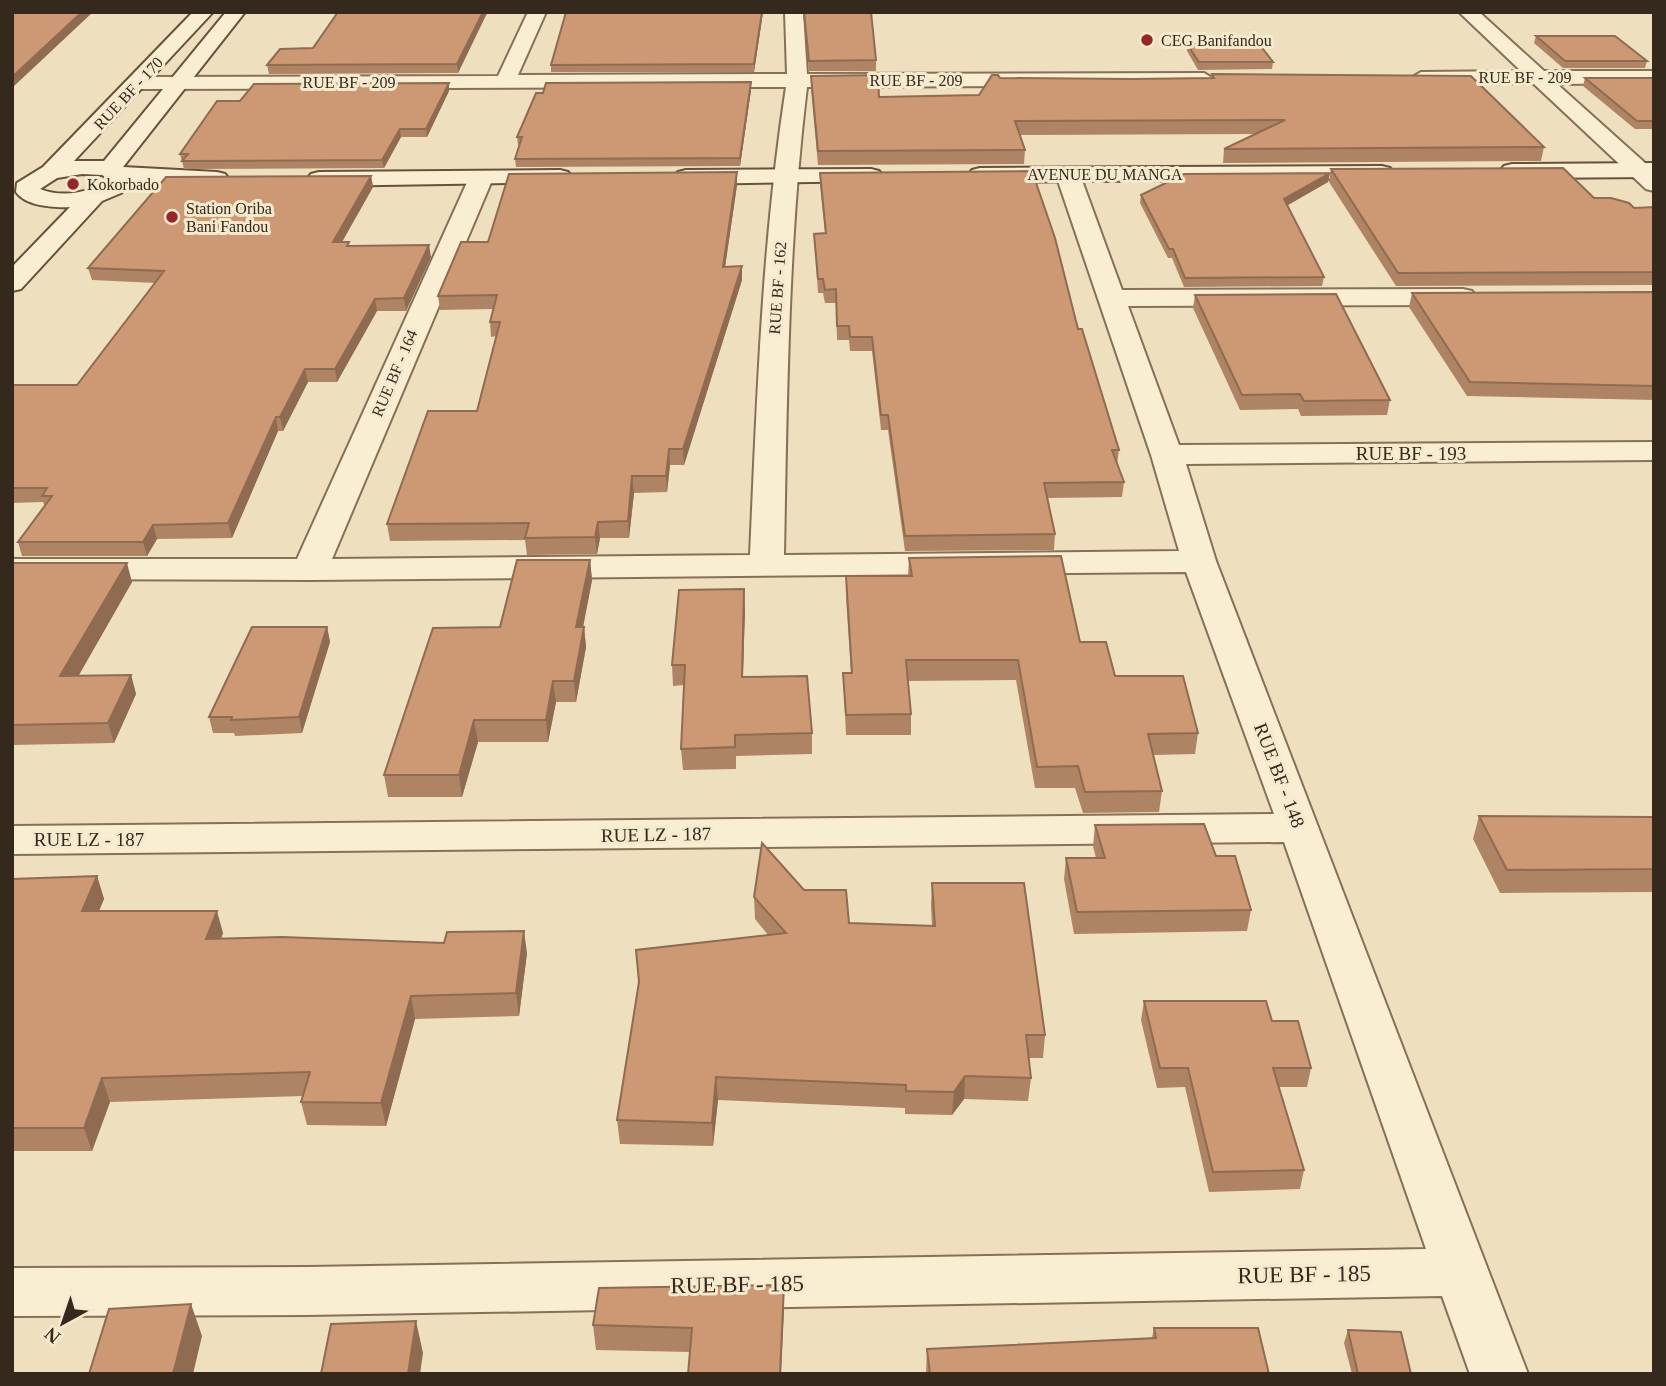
<svg xmlns="http://www.w3.org/2000/svg" width="1666" height="1386" font-family="Georgia,serif">
	<style>
		.lines { fill: none; stroke-linecap: round; stroke-linejoin: round }
		.street-casing { stroke: #867057; stroke-width: 4 }
		.secondary-casing { stroke: #68513b; stroke-width: 4 }
		.street { fill: #f9edd2; fill-rule: evenodd }
		.secondary { fill: #f9edd2; fill-rule: evenodd }
		.wall { fill: #af8464 }
		.shaded-wall { fill: #8f6b51 }
		.building { fill: #cc9974; stroke: #8f6b51; stroke-width: 2 }
		.poi-dot { fill: #952728; stroke: #f5eace; stroke-width: 2.5 }
		.labels { text-anchor: middle; stroke-width: 6; stroke-linejoin: round; paint-order: stroke }
		.far-poi-label { font-size: 16px; fill: #35281c; stroke: #f5eace; text-anchor: start }
		.far-street-label { font-size: 16px; fill: #35281c; stroke: #f5eace }
		.street-label { font-size: 19px; fill: #35281c; stroke: #f5eace }
		.near-street-label { font-size: 23px; fill: #35281c; stroke: #f5eace }
	</style>
	<rect width="100%" height="100%" fill="#eee0bf"/>
	<g class="lines">
		<g class="street-casing">
			<path id="street" d="M528,12H546L518,75L787,74L785,12H803L807,74L1204,73L1214,79L1204,85L807,87C788,242 787,398 784,555L1179,551L1151,455L1056,175L1060,170H1076L1080,175L1122,290L1463,289L1472,291L1476,297L1472,303L1463,305L1128,306L1179,445L1654,442V460L1186,464L1216,561L1528,1374H1470L1442,1296L307,1315L12,1316V1268L307,1267L1426,1249L1284,842L12,854V826L1274,814L1186,572L310,580L12,579V559H297L469,178L473,173H489L493,178L332,559L750,555C757,398 762,242 786,87L136,89L126,83L136,77L498,76Z
				M1459,12H1479L1544,71H1654V83L1557,84L1654,171V191L1646,189L1534,84L1414,82L1411,78L1421,72L1521,71Z"/>
		</g>
		<g class="secondary-casing">
			<path id="secondary" d="M193,12H213L74,161H104L226,12H245L123,167L217,172L225,174L229,179L225,184L217,186L132,182L121,193L102,201L21,289L12,291V267L70,207C53,208 26,206 16,192L17,183L43,167ZM82,174L102,175L109,179C91,193 62,198 40,189L57,178Z
				M1654,163V177L1512,178L1504,176L1500,171L1504,166L1512,164Z
				M1382,166L1390,168L1394,173L1390,178L980,182L972,180L968,175L972,170L980,168Z
				M871,169L879,171L883,176L879,181L686,184L678,182L674,177L678,172L686,170Z
				M560,170L568,172L572,177L568,182L319,186L311,184L307,179L311,174L319,172Z"/>
		</g>
		<use href="#street" class="street"/>
		<use href="#secondary" class="secondary"/>
	</g>
	<path class="wall" d="M338,12H514L487,13L458,73L269,74L267,65L313,48Z
		M566,12H763L754,72H551V65Z
		M803,12H871L876,60V71H809Z
		M1536,36L1647,61L1645,68H1563L1534,43Z
		M1187,44L1273,62L1272,69L1198,70L1187,51Z
		M1212,74L1544,147L1541,161L1223,163L1224,149L1256,134L1020,135L1025,150L1024,164L818,165L811,89V76L879,97L979,95L1000,78L1132,79L1211,78Z
		M1585,78H1654V129H1635L1583,86Z
		M751,82V90L740,166L516,167L515,159L520,145H518L517,137Z
		M449,83V91L427,137H401L384,168L184,169L180,154L240,101Z
		M1331,169L1594,198L1634,208L1654,207V285L1396,286L1329,182Z
		M737,172V185L725,267L742,280L684,465H670L667,492L634,493L629,538H600L597,554L527,555L525,540L390,541L387,524L477,411L497,336L491,337L490,322L493,309L440,310L438,296L488,242Z
		M820,173L1078,329L1119,450L1117,464L1124,482L1122,497L1047,498L1055,534L1054,550L905,551L888,430H881L872,351H850L849,340H837L836,303H825L823,293H818L814,234L825,233L820,185Z
		M1330,173L1328,182L1287,205L1324,277L1322,286L1184,287L1172,258H1168L1140,203L1141,195Z
		M371,176L373,187L342,242L350,246L431,257L406,311H377L337,382H308L283,431H278L232,538L157,539L147,556H22L18,542L45,506L43,502L12,503V385H77L155,283L92,280L88,268Z
		M1654,292V400L1467,396L1409,307L1412,293Z
		M1195,295L1390,400L1387,415L1301,416L1298,409L1240,410L1193,308Z
		M909,558L1080,642L1115,676L1198,733L1195,754L1153,755L1162,791L1159,812L1083,813L1075,788H1035L1016,680L908,681L911,714V735H846L843,673H851L846,596V576H908Z
		M590,560L592,580L583,627H584L586,647L576,702H556L548,742H478L462,797H388L384,775L500,627Z
		M12,563L132,582L78,676L131,675L136,694L114,743L12,745Z
		M745,609L743,677L812,733V754L736,756V769L683,770L681,749L684,685L673,686L672,665Z
		M327,627L330,642L302,733L235,736L234,733H213L209,717Z
		M1479,816L1654,817V892L1500,893L1473,839Z
		M1095,825L1216,856L1251,910L1247,931L1074,934L1064,879L1066,858H1096L1093,846Z
		M97,876L104,899L99,911L223,933L221,938L527,953L519,1016L415,1019L386,1126L307,1125L301,1102L303,1096L110,1102L92,1151H12V879Z
		M932,883L1045,1035L1043,1058H1028L1031,1078L1028,1101L964,1099L952,1115L905,1114V1108L718,1100L713,1146L620,1144L617,1120L768,935L755,919L754,897L804,890L849,923L932,926L931,906Z
		M1144,1001L1272,1021L1311,1068L1307,1087H1279L1304,1170L1300,1189L1209,1192L1185,1087L1157,1088L1141,1020Z
		M784,1310L690,1352L596,1350L593,1325Z
		M1154,1328L1269,1374H926L927,1349L1152,1338Z
		M1348,1330L1411,1374H1352L1344,1343Z"/>
	<path class="shaded-wall" d="M82,12H93L12,88V77Z
		M483,12L487,13L458,73L457,64Z
		M762,12H763L754,72V64Z
		M751,82V90L740,166V158Z
		M449,83V91L427,137L426,129Z
		M400,129L401,137L384,168L382,160Z
		M737,172V185L723,281V267Z
		M1330,173L1328,182L1283,208L1284,199Z
		M371,176L373,187L335,254L333,242Z
		M429,245L431,257L406,311L404,298Z
		M742,266V280L684,465L683,449Z
		M375,299L377,311L337,382L335,369Z
		M305,369L308,382L283,431L280,417Z
		M276,417L278,431L232,538L228,523Z
		M669,449L670,465L667,492L666,476Z
		M632,476L634,493L629,538L628,521Z
		M598,522L600,538L597,554L595,537Z
		M153,525L157,539L147,556L143,542Z
		M590,560L592,580L579,648L576,627Z
		M127,563L132,582L67,696L60,676Z
		M744,589L745,609L742,698V677Z
		M327,627L330,642L302,733L299,717Z
		M584,627L586,647L576,702L574,681Z
		M131,675L136,694L114,743L108,723Z
		M553,681L556,702L548,742L546,720Z
		M474,720L478,742L462,797L459,775Z
		M97,876L104,899L89,933L82,911Z
		M217,911L223,933L213,961L206,939Z
		M524,931L527,953L519,1016L516,993Z
		M411,996L415,1019L386,1126L381,1103Z
		M965,1076L964,1099L952,1115L954,1092Z
		M716,1077L718,1100L713,1146L712,1123Z
		M102,1078L110,1102L92,1151L84,1128Z
		M784,1285V1310L781,1374H780Z
		M191,1304L202,1336L193,1374H173Z
		M416,1321L423,1353L420,1374H408Z"/>
	<path class="building" d="M12,12H82L12,77Z
		M338,12H483L457,64L267,65L280,49L313,48Z
		M566,12H762L754,64L551,65Z
		M804,12H871L876,60L809,61Z
		M1536,36H1615L1647,61H1565Z
		M1187,44H1259L1273,62H1199Z
		M1212,74L1471,76L1544,147L1224,149L1285,120L1015,121L1025,150L818,151L811,76L878,75L879,97L979,95L992,75H998L1000,78L1132,79L1214,78Z
		M1585,78H1654V121H1637Z
		M751,82L740,158L515,159L522,137H517L536,93H543L546,83Z
		M449,83L426,129H400L382,160L182,161L188,154H180L217,101H240L254,84Z
		M1563,168L1594,198H1611L1629,203L1634,208L1654,207V272L1398,273L1331,169Z
		M1032,171L1055,238L1078,329H1082L1119,450H1112L1124,482L1044,483L1055,534L905,536L888,415H881L872,337H850L849,326H837L836,289L825,290L823,279H818L814,234L826,233L820,173Z
		M737,172L723,267L742,266L683,449H669L666,476H632L628,521L598,522L595,537L525,538L529,523L387,524L428,411H477L500,322H490L497,295L438,296L461,242H488L509,174Z
		M1330,173L1284,199L1324,277L1185,278L1173,249H1169L1141,195L1184,174Z
		M371,176L333,242H349L347,246L429,245L404,298L375,299L335,369H305L280,417H276L228,523L153,525L143,542H18L52,496H42L47,488H12V385H77L164,271L88,268L166,177Z
		M1654,292V386L1470,382L1412,293Z
		M1336,294L1390,400L1304,401L1300,394L1242,395L1195,295Z
		M1061,556L1080,642H1106L1115,676H1183L1198,733L1148,734L1162,791L1085,792L1078,766L1037,767L1018,660H906L911,714L846,715L843,673H852L846,576H912L909,558Z
		M517,560H590L576,627H584L574,681H553L546,720H474L459,775H384L433,628L500,627Z
		M12,563H127L60,676L131,675L108,723L12,725Z
		M744,589L742,677L807,676L812,733L735,735V747L681,749L685,665H672L679,590Z
		M252,627H327L299,717L231,720L232,717H209Z
		M1479,816L1654,817V869L1507,870Z
		M1204,824L1216,856H1235L1251,910L1077,912L1066,858H1105L1095,825Z
		M762,843L804,890H846L849,923L935,926L932,883H1024L1045,1035H1026L1031,1078L965,1076L954,1092L906,1091V1085L716,1077L712,1123L617,1120L639,982L636,950L786,933L754,897Z
		M97,876L82,911H217L206,939L282,937L444,943L447,932L524,931L516,993L411,996L381,1103L301,1102L310,1072L102,1078L84,1128H12V879Z
		M1144,1001H1266L1272,1021H1298L1311,1068H1273L1304,1170L1213,1172L1188,1068H1160Z
		M784,1285L780,1374H688L692,1328L593,1325L599,1288Z
		M191,1304L173,1374H89L109,1309Z
		M416,1321L408,1374H321L331,1324Z
		M1154,1328H1258L1269,1374H930L927,1349L1156,1338Z
		M1348,1330L1401,1332L1411,1374H1358Z"/>
	<g class="poi-dot">
		<circle cx="1147" cy="40" r="7"/>
		<circle cx="73" cy="184" r="7"/>
		<circle cx="172" cy="217" r="7"/>
	</g>
	<g class="labels">
		<g class="far-poi-label">
			<text x="1161" y="46">CEG Banifandou</text>
			<text x="87" y="190">Kokorbado</text>
			<text x="186" y="214">Station Oriba<tspan x="186" dy="18">Bani Fandou</tspan></text>
		</g>
		<g class="far-street-label">
			<text x="1525" y="83">RUE BF - 209</text>
			<text x="916" y="86">RUE BF - 209</text>
			<text x="349" y="88">RUE BF - 209</text>
			<text transform="translate(128 93) rotate(-47)" y="6">RUE BF - 170</text>
			<text x="1105" y="180">AVENUE DU MANGA</text>
			<text transform="translate(777 288) rotate(-86)" y="6">RUE BF - 162</text>
			<text transform="translate(394 373) rotate(-67)" y="6">RUE BF - 164</text>
		</g>
		<g class="street-label">
			<text x="1411" y="460">RUE BF - 193</text>
			<text transform="translate(1280 775) rotate(69)" y="7">RUE BF - 148</text>
			<text transform="translate(656 834) rotate(-1)" y="7">RUE LZ - 187</text>
			<text x="89" y="846">RUE LZ - 187</text>
		</g>
		<g class="near-street-label">
			<text transform="translate(1304 1274) rotate(-1)" y="8">RUE BF - 185</text>
			<text transform="translate(737 1284) rotate(-1)" y="8">RUE BF - 185</text>
		</g>
	</g>
	<rect width="1666" height="1386" fill="none" stroke="#35281c" stroke-width="28"/>
	<g transform="translate(63 1323) rotate(220)" stroke="#f5eace" stroke-width="5" paint-order="stroke">
	<path d="M0-5L12 26L0 18L-12 26Z" fill="#35281c"/>
	<text y="-10" font-size="19" font-weight="bold" text-anchor="middle" fill="#35281c">N</text>
	</g>
</svg>
